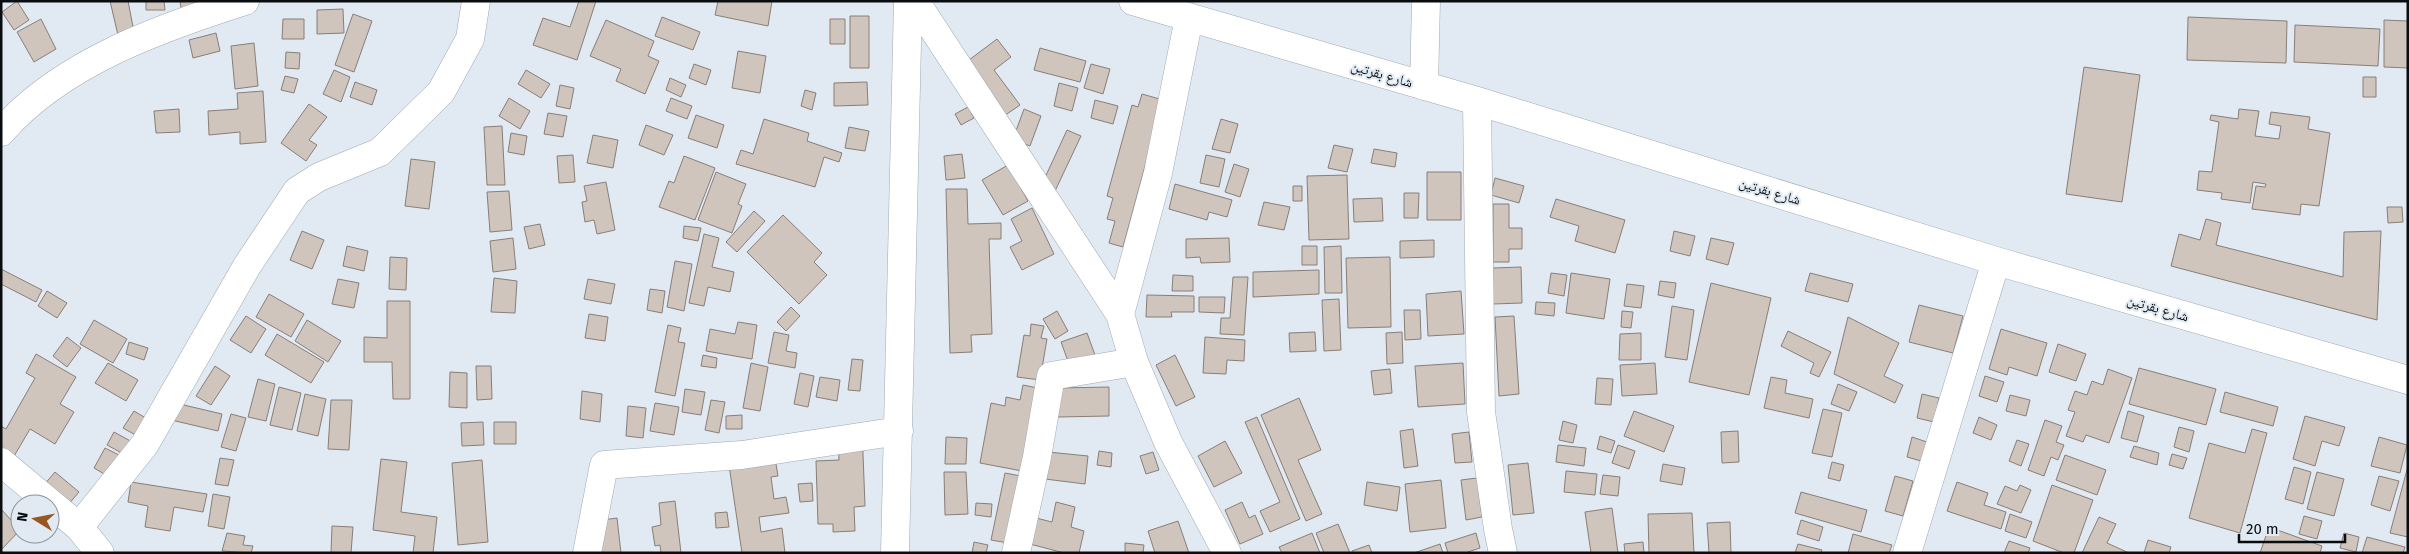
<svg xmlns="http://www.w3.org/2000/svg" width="2409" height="554" font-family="'Fira Sans','Noto Naskh Arabic',sans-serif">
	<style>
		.building { fill: #cfc5bd; stroke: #887e78 }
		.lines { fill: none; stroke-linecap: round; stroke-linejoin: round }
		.minor-casing { stroke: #a0a9b1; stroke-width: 29 }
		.minor { stroke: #fff; stroke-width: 28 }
		.labels { text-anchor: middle; stroke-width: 4; stroke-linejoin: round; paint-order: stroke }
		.street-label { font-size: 14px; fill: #0a0d0f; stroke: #e1eaf3 }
	</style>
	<rect width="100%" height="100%" fill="#e1eaf3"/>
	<path class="building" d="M17,1L29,20L14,30L2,12Z
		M110,1H128L134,32L118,35Z
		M146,1H164L165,10H146Z
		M180,1H199V7L181,8Z
		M579,1H596L577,60L533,45L543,18L570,27Z
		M718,1H772L768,26L715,15Z
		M343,9L344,33L317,34V10Z
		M353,14L372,21L354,72L335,65Z
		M850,16H869V68H850Z
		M662,17L700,32L693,50L655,36Z
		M2188,17L2287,21L2286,63L2187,60Z
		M41,19L56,49L34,62L17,32Z
		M283,19H304V39H282Z
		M830,19H845V44H830Z
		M606,20L654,41L648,56L659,61L645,94L616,81L621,69L590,56Z
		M2384,20L2408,21V68L2384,67Z
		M2295,25L2380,29L2378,66L2294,62Z
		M216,33L220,51L193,58L189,40Z
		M997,39L1011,57L994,70L1020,105L1004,116L965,63Z
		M254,43L258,86L235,89L231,46Z
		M1040,48L1086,61L1080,82L1034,70Z
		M738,51L766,56L760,93L732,88Z
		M286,52L300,53L299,69L285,68Z
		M694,64L711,70L706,85L689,78Z
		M1091,64L1110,69L1103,94L1084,88Z
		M2084,67L2140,75L2122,202L2066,194Z
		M334,70L350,77L341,102L323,94Z
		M526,70L550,84L541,98L518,84Z
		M285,76L298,79L294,93L281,90Z
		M2363,77H2376V97H2363Z
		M670,78L686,85L681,97L666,90Z
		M355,82L377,90L372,105L350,97Z
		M867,82L868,105L834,106V83Z
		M1059,83L1078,88L1072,111L1054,106Z
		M560,85L574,88L570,109L556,106Z
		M805,90L816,93L812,110L801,106Z
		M263,91L266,142L240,144V132L209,135L208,111L238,109L237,93Z
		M1142,94L1163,100L1123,247L1109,243L1115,221L1107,219L1113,198L1107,196L1132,105L1138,107Z
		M509,98L530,111L520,129L499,116Z
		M671,98L692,106L687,119L666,111Z
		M1095,100L1118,106L1113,124L1091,118Z
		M309,104L327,117L309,140L317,145L306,161L281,143Z
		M968,107L974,118L961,125L955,114Z
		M179,109L180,132L156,133L154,111Z
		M1024,109L1041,116L1030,146L1013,139Z
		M2239,109L2259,111L2255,136L2279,139L2281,126L2269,124L2271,112L2310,117L2308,129L2330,133L2319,206L2301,204L2300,215L2252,209L2256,186L2265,187L2266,184L2253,182L2250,203L2221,199L2222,193L2197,190L2199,171L2212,172L2219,122L2210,120L2211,115L2238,119Z
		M548,113L567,116L563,137L544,134Z
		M696,115L724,125L717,148L688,138Z
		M764,119L809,133L807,141L842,153L839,162L824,157L815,187L736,164L741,150L753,154Z
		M1221,119L1238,124L1230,153L1212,149Z
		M646,125L673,135L664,155L639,145Z
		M502,126L505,185H487L484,127Z
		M849,127L869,131L865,151L845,148Z
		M1067,130L1081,136L1055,191L1042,184Z
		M511,133L527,136L524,155L508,152Z
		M593,135L618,140L613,168L587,163Z
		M1334,145L1353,149L1347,172L1328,168Z
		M1374,149L1397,153L1395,167L1371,163Z
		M962,154L965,178L946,180L944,156Z
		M573,155L575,182L559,183L557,156Z
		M1206,155L1225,159L1219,187L1200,183Z
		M684,156L715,168L695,220L659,207L669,181L674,183Z
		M411,159L435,162L429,209L405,206Z
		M1234,164L1249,169L1240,197L1225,192Z
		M1008,165L1028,201L1003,215L982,180Z
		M716,172L746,184L738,204L742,206L732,233L698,220Z
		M1427,172H1461V220H1427Z
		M1347,175L1349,239L1309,240L1307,176Z
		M1495,178L1524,186L1519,203L1491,195Z
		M606,182L615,230L597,234L594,220L585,222L582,202L587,201L584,186Z
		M1175,184L1232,200L1227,217L1209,212L1207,220L1169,209Z
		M1293,186H1302V201H1293Z
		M946,189H967L968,224L1001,223V239H989L992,334L971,335L972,352L950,353Z
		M509,191L512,230L490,232L487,192Z
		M1404,193H1419L1418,218H1404Z
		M1382,198L1383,221L1354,222L1353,199Z
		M1556,199L1625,220L1615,253L1575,241L1579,226L1550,217Z
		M1264,202L1290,207L1284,230L1258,225Z
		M1493,204H1509V228H1522V249H1509V262H1493Z
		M2387,207H2402L2403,222L2388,223Z
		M1032,208L1054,254L1022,270L1010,247L1022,241L1011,219Z
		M754,211L765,221L737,252L726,242Z
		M783,215L822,253L814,262L827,275L799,304L747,252Z
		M2206,219L2221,223L2216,245L2343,277L2344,232L2381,231L2377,320L2171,266L2179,234L2200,240Z
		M540,224L545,245L529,249L524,227Z
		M684,226L701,228L698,241L683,238Z
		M302,231L324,240L312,269L290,260Z
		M1674,231L1695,236L1690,256L1670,251Z
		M704,234L719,238L712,267L734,272L730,292L708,287L704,306L689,303Z
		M513,238L516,269L493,272L490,241Z
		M1229,238L1230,262L1201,263L1200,257L1186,258V239Z
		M1711,238L1734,243L1728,265L1706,259Z
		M1434,240V257L1400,258V241Z
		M347,246L368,251L364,271L343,266Z
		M1302,246H1317V265H1302Z
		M1341,246L1342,293H1325L1324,247Z
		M390,257L407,258L406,290L389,289Z
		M1390,257L1391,327L1348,328L1346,258Z
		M675,261L692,264L684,311L667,307Z
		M1521,267L1522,303L1493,304V268Z
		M1,269L42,290L36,302L1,284Z
		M1319,270V294L1253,297V272Z
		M1551,273L1567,275L1564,296L1548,293Z
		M1571,273L1610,279L1604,319L1566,313Z
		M1810,273L1853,284L1848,302L1805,291Z
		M1173,275L1193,276V291H1172Z
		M1233,277H1248L1244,335L1220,334L1221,318H1230Z
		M494,278L517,281L515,313L491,312Z
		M338,279L359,283L354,308L332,304Z
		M588,279L615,284L611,304L584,299Z
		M1660,281L1676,283L1674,298L1658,295Z
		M1711,283L1771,298L1749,395L1689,382Z
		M1627,284L1644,286L1641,308L1624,306Z
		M650,289L665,291L662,313L647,310Z
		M47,291L67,303L57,318L38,306Z
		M1461,291L1464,334L1428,336L1426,294Z
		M269,294L304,314L291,337L256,317Z
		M1147,295L1194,296V312H1171L1172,317H1146Z
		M1199,297H1225L1224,313L1199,312Z
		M1339,299L1341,350L1324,351L1322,300Z
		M387,301H410V399H393L392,362H364V337L387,338Z
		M1536,302L1555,303L1554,316L1535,314Z
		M1919,305L1963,316L1953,353L1909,342Z
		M1672,306L1694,310L1687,360L1665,357Z
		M791,307L800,316L786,331L777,322Z
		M1404,310H1420L1421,339L1405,340Z
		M1057,311L1068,331L1055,339L1043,319Z
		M1622,311L1633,312L1631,328L1621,327Z
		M589,314L608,317L605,341L585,338Z
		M246,316L266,329L251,353L230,340Z
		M1514,316L1519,394L1499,396L1495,317Z
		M1848,317L1899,343L1884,376L1903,385L1895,403L1834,374Z
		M94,320L127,339L113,363L80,344Z
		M307,320L341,341L328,362L295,341Z
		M738,322L757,325L752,359L706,351L710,329L735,334Z
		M1031,324L1044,326L1041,338L1047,339L1040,380L1017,377L1024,335L1030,336Z
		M668,325L681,328L678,342L685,343L675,396L655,392Z
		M2001,329L2047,343L2037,376L2009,367L2007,375L1989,369Z
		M1788,331L1831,352L1819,377L1810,373L1814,363L1781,346Z
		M774,332L789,335L786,351L797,353L795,368L768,363Z
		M1315,332L1316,351L1290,352L1289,333Z
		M1402,332L1403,363L1387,364L1386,333Z
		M1087,333L1095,355L1069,364L1061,342Z
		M1641,333V360H1619L1620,334Z
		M277,334L324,362L311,383L265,355Z
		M67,337L81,348L67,367L53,356Z
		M1205,337L1245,340L1244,361L1227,360L1226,374L1203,373Z
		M129,342L148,348L144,360L126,354Z
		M2058,344L2086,354L2076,381L2049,372Z
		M36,354L76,377L60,404L74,412L55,444L30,429L10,463L1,458V426L6,429L35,378L26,373Z
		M703,355L717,358L716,368L701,366Z
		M1175,355L1195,397L1176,406L1156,365Z
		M852,359L863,360L860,391L848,390Z
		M108,363L138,380L126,401L95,383Z
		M751,363L768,367L760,411L743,408Z
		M1463,363L1465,404L1418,407L1415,366Z
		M1655,363L1657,394L1622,396L1620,365Z
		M215,366L230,376L211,405L196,396Z
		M476,366H491L492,399L477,400Z
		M2139,368L2216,389L2206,425L2129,404Z
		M1390,369L1392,393L1374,395L1371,371Z
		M2108,369L2132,378L2109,443L2086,435L2083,442L2066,436L2075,412L2068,410L2075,391L2087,395L2092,381L2103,385Z
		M450,372L467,373V408L449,407Z
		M800,373L814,376L808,407L794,404Z
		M1985,376L2004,382L1997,402L1979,396Z
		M820,377L840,380L837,401L816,397Z
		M1771,377L1787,380L1785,393L1813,399L1809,418L1764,408Z
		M1597,378L1613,379L1611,405L1595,404Z
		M258,379L275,384L266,421L248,417Z
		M1838,384L1857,392L1849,411L1831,404Z
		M1023,385L1038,388L1022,471L980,463L991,403L1005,406L1006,397L1020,400Z
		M279,387L301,393L292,430L270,425Z
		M1109,387V416L1058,417V388Z
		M685,389L705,392L701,415L682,412Z
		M582,391L602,394L600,422L580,419Z
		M2225,392L2278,407L2273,426L2220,412Z
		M305,394L326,399L318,436L297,431Z
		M1922,394L1939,398L1934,422L1917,418Z
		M2010,395L2030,400L2026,416L2006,411Z
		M1299,398L1321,450L1298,460L1322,514L1306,521L1261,415Z
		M331,400H352L349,450L328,449Z
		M711,400L725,402L719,433L705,430Z
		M171,402L222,414L218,431L167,419Z
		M655,403L679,407L674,435L650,431Z
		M628,406L646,408L643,438L626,436Z
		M1823,409L1842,413L1832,457L1812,453Z
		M134,411L149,420L139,437L123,428Z
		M1634,411L1674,426L1664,452L1624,436Z
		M2128,411L2144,416L2137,442L2121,438Z
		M231,414L246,418L236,451L221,447Z
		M742,415V429H726V416Z
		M2305,416L2345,427L2339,446L2322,441L2315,466L2293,459Z
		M1257,417L1300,519L1270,532L1260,511L1280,502L1245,422Z
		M1979,417L1997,425L1991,440L1973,433Z
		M2045,420L2062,426L2056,442L2064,445L2058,460L2051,457L2044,476L2028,470Z
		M1563,421L1577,425L1573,443L1559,440Z
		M483,422L484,445L462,446L461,423Z
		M494,422H516V444H494Z
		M2179,427L2194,431L2189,452L2174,447Z
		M862,428L865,506L854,507L855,531L833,532V524H818L816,461L839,460L838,429Z
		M1413,429L1418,466L1404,468L1400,431Z
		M2252,429L2267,433L2240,533L2189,518L2209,443L2245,453Z
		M1738,431L1739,462L1722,463L1721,432Z
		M114,432L136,444L129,457L107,445Z
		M1469,432L1472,462L1455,463L1452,434Z
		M1600,436L1615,441L1611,453L1597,449Z
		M946,437L967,438L966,464H945Z
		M1912,437L1927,442L1921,461L1907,457Z
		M2379,437L2407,445L2400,473L2371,466Z
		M2017,440L2029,444L2021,466L2009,461Z
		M1225,441L1242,473L1214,487L1198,456Z
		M726,445L775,458L778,476L771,477L774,499L786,497L789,513L759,517L761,532L782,528L785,553H742Z
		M1558,445L1586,448L1584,466L1556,462Z
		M1618,445L1635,451L1629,469L1612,463Z
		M2134,446L2159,453L2157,465L2130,457Z
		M105,448L125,458L113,479L94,468Z
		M1099,451L1112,453L1111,467L1097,465Z
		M1048,452L1088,456L1085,484L1045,479Z
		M1153,452L1159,470L1146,474L1140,456Z
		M2172,454L2187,458L2183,469L2169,465Z
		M2065,455L2106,470L2097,495L2056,480Z
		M220,458L234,460L228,486L215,484Z
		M381,459L407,462L401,512L437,517L433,553H413L415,536L373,530Z
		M482,460L488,542L458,545L452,463Z
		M1832,462L1844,465L1840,481L1828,478Z
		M1528,463L1534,513L1513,515L1508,465Z
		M1663,464L1685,468L1682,485L1660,481Z
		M2408,466V537L2390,533Z
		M2294,467L2311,472L2303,504L2285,499Z
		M1566,471L1597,474L1595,495L1564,492Z
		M55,472L79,492L67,506L43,486Z
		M944,472H966L968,514L945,515Z
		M2317,472L2344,479L2334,516L2307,509Z
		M1005,473L1021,476L1008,543L991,540Z
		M1603,475L1620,477L1618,496L1600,494Z
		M1895,476L1913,481L1903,516L1885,511Z
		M2379,476L2399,481L2390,511L2371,505Z
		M1477,478L1482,517L1466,520L1461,480Z
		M1441,480L1446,528L1410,532L1405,484Z
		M131,482L207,494L203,512L174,507L170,531L145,527L148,506L128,502Z
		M1367,482L1400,487L1397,511L1364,505Z
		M1957,482L1988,493L1984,505L2006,512L2001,529L1947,511Z
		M812,483L813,501L800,502L798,484Z
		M2020,485L2031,490L2021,513L1997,504L2005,486L2017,491Z
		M2052,485L2093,500L2074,553H2064L2033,541Z
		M1801,492L1867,510L1861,532L1795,513Z
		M213,494L230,497L224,529L208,526Z
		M675,501L681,553H661L660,545L655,546L652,527L661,525L659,503Z
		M1056,502L1075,507L1071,527L1084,531L1079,553H1064L1030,544L1036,518L1052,522Z
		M1242,502L1249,518L1255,515L1263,534L1240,544L1225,510Z
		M976,503L992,504L991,517L975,515Z
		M1612,508L1618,553H1591L1585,512Z
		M1,509L20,530L1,550Z
		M727,512L729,527L716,528L715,513Z
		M1692,513L1694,553H1649L1648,514Z
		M2010,514L2032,522L2026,538L2005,531Z
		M2304,516L2322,521L2317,539L2299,534Z
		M2099,517L2116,524L2107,543L2129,553H2082Z
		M617,518L621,553H599L595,521Z
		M1801,520L1823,527L1819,541L1797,534Z
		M1178,521L1189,553H1155L1148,531Z
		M1730,522L1731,553H1709L1707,523Z
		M1338,524L1350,553H1324L1316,533Z
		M332,526L353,527L351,553H331Z
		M2269,527L2322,546L2320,553H2260Z
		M227,533L245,536L243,545L253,546L251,553L222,551Z
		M1312,533L1320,553H1282L1279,547Z
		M1476,533L1480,548L1465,553H1448L1445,543Z
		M2344,533L2359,537L2356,552L2340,548Z
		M1853,534L1892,545L1889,553H1848Z
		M2367,537L2405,547L2403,553H2362Z
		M2148,540L2171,547L2169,553H2144Z
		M2009,541L2030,548L2028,553H2004Z
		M974,542L988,545L986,553H972Z
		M1643,542L1644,553H1625L1624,544Z
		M1125,543L1144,545L1143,553H1125Z
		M1440,544L1443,553H1414Z
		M1798,544L1822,550L1821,553H1795Z
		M1369,545L1372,553H1353L1352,551Z"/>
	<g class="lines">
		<g class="minor-casing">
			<path id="minor" d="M915,1L1120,314L1134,362L1168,442L1227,553
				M1133,1L1477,101L1996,261L2408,380
				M1424,86L1426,1
				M1477,101L1481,412L1498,529L1503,553
				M1,132C61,63 160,28 245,1
				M1120,314L1158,173L1189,18
				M1,462L79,527L145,444L247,266L297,191L319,177L380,152L441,92L470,39L476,1
				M79,527L100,553
				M587,553L604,465L742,455L899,431
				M895,553L908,1
				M1016,553L1037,457L1051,376L1134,362
				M1907,553L1996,261"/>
		</g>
		<use href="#minor" class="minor"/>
	</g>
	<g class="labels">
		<g class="street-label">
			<text transform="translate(1382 74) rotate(16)" y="5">شارع بقرتين</text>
			<text transform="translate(1770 191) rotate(17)" y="5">شارع بقرتين</text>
			<text transform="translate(2158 308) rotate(16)" y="5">شارع بقرتين</text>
		</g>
	</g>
	<rect width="2409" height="554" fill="none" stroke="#0a0d0f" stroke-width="5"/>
	<g transform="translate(35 519) rotate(280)"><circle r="24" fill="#e1eaf3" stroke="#8b9298"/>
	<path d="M0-4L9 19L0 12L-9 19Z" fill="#975720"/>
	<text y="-8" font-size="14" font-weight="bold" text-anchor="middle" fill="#0a0d0f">N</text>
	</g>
	<path d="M2239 534v8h106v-8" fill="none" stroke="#0a0d0f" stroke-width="2.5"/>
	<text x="2246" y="534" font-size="15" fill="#0a0d0f" stroke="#e1eaf3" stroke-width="4" paint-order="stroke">20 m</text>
</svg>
